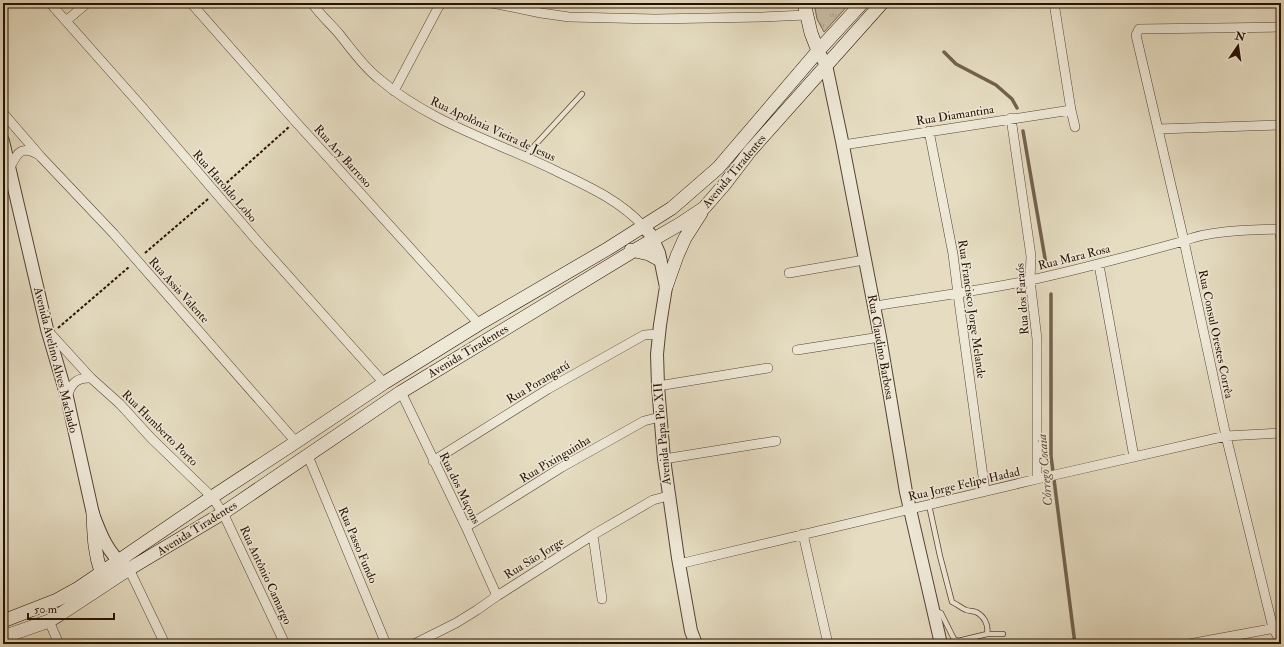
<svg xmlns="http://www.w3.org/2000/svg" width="1284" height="647" font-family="'IM FELL Double Pica',serif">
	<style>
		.park { fill: url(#park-tufts); stroke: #766552 }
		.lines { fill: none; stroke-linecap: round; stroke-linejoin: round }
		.stream { stroke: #72614e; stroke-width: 3.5 }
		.service-casing { stroke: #564432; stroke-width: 6 }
		.minor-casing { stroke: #564432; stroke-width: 10 }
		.tertiary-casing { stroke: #564432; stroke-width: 14 }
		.secondary-casing { stroke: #271102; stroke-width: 14 }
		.path { stroke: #271102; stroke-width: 2; stroke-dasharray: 3 2; stroke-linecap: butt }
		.service { stroke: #eee8d7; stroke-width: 4.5 }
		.minor { stroke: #eee8d7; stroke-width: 9 }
		.tertiary { stroke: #eee8d7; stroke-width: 12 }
		.secondary { stroke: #eee8d7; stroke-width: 13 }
		.labels { text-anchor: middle; stroke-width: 3; stroke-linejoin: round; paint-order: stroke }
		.street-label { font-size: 12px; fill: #271102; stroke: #eee8d7 }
		.water-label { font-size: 13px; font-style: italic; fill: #5f4d3b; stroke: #eee8d7 }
	</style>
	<defs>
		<pattern id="park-tufts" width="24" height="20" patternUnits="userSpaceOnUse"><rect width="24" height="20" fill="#c5b9a1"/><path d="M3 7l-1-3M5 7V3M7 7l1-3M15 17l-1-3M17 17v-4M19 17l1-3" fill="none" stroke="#a99e89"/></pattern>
	</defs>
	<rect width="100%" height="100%" fill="#e5dcc1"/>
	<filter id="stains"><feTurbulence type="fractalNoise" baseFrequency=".005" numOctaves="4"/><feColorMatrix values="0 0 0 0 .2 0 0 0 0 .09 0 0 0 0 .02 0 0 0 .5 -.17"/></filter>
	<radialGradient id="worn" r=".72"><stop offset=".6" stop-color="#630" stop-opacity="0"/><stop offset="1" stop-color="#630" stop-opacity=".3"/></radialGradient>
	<path class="park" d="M814,3H850L824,32L817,19Z"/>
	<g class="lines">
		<path class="stream" d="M944,52L956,64L996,85L1012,99L1017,108
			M1023,131L1046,264
			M1051,294V456L1075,644"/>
		<g class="service-casing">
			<path id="service" d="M525,156L582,94
				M929,505L940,556L952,602C957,604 961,608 966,610C969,611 973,611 976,612C984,616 989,625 987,634
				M935,611L941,613L954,639L958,641L987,634H1003"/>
		</g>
		<g class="minor-casing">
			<path id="minor" d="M50,3L143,108L258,242L384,383
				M191,3L295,121L479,324
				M312,3C320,15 331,24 340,35C352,50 363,66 378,78C429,122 494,141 554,170C585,185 620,200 643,226
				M492,3L541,13L569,17L655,19L762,17L806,15
				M1054,3L1071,110L1075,127
				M66,21L87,3
				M1281,27L1139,29L1136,35L1184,241L1226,436L1273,628L1281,642
				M394,91L439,6L442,3
				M3,113L41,157L114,234L296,442
				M1011,118L1031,256L1030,280L1037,339V479
				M1158,129L1281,125
				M929,131L953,254L958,294L985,491
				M843,145L1071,110
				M10,167C18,152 21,145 39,155
				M1279,229L1281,240
				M1099,265L1134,457
				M789,273L864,260
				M874,306C926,298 979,291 1031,280C1082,269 1133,255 1184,241C1210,230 1252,230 1281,229
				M49,332L91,378L120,404L151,438L212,497L223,513L285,644
				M797,350L880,337
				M658,386L768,368
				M401,392L466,527L497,596
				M67,397C71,384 76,377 91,378
				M308,456L386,644
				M664,459L776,441
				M433,461L548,389L644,335L659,334
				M466,527L562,467L644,421L660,417
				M803,534L828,644
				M593,535L602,599
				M679,564L1037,479L1226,436L1281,433
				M129,569L165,644
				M49,621L59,644
				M414,644L456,623L477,610L497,596L593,535L653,500L668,496
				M1189,644L1281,627"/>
		</g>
		<g class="tertiary-casing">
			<path id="tertiary" d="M818,51L826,65L842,141L880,337L906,492L941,644
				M3,141L47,329L67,397L93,514C100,533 108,554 125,566
				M643,226L651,235L659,253L666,287L660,325L657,354L658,386L664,459L678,558L691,631L696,644"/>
		</g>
		<g class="secondary-casing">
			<path id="secondary" d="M804,3L811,33L818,51
				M631,250L649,254L660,260
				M666,287L677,256L685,238L701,213
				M93,514C94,536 94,551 101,572
				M3,621L57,600L77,589L212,497L296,442L384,383L479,324L609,248L672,208L718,168L818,51L862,3
				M3,637L49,621L59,615L129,569L223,513L401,392L635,250L680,224L704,208L724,185L750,151L882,3"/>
		</g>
		<path class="path" d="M223,186L289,127
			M145,253L208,199
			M58,328L129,267"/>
		<use href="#service" class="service"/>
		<use href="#minor" class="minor"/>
		<use href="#tertiary" class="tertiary"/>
		<use href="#secondary" class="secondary"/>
	</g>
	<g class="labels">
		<g class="street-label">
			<text transform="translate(955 115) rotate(-9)" y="4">Rua Diamantina</text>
			<text transform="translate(493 129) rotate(25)" y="4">Rua Apolônia Vieira de Jesus</text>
			<text transform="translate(343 156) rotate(48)" y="4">Rua Ary Barroso</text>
			<text transform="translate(734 171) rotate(-50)" y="4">Avenida Tiradentes</text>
			<text transform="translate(225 186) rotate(49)" y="4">Rua Haroldo Lobo</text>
			<text transform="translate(1074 257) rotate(-14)" y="4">Rua Mara Rosa</text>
			<text transform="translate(179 290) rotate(48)" y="4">Rua Assis Valente</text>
			<text transform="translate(1022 299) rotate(-94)" y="4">Rua dos Faraós</text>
			<text transform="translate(972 309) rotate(82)" y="4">Rua Francisco Jorge Melande</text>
			<text transform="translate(1216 334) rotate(78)" y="4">Rua Consul Orestes Corrêa</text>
			<text transform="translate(881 347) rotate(80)" y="4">Rua Claudino Barbosa</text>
			<text transform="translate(468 351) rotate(-31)" y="4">Avenida Tiradentes</text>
			<text transform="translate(56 360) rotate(76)" y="4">Avenida Avelino Alves Machado</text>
			<text transform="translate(538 382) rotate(-31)" y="4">Rua Porangatú</text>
			<text transform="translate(160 428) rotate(45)" y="4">Rua Humberto Porto</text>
			<text transform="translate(662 434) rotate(-95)" y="4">Avenida Papa Pio XII</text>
			<text transform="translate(555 459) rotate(-31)" y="4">Rua Pixinguinha</text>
			<text transform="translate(964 484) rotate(-13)" y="4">Rua Jorge Felipe Hadad</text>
			<text transform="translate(460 488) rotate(64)" y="4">Rua dos Maçons</text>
			<text transform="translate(197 528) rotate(-32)" y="4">Avenida Tiradentes</text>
			<text transform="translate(358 545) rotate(67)" y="4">Rua Passo Fundo</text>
			<text transform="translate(534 558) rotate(-32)" y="4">Rua São Jorge</text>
			<text transform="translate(266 575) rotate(65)" y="4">Rua Antônio Camargo</text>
		</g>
		<g class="water-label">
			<text transform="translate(1044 470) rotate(-95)" y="5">Córrego Cocaia</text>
		</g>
	</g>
	<rect width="1284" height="647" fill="none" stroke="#e5dcc1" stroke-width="16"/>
	<rect x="4" y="4" width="1276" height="639" fill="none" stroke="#271102" stroke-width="2"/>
	<rect x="8" y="8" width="1268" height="631" fill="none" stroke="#271102"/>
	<g transform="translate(1238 46) rotate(13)" stroke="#eee8d7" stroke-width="3" paint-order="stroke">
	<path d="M0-3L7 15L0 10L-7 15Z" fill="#271102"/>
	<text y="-6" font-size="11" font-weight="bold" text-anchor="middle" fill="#271102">N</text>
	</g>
	<path d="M28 613v6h86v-6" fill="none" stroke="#271102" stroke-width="2"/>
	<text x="34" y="613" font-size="12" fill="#271102" stroke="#eee8d7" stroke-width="3" paint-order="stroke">50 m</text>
	<rect width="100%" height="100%" filter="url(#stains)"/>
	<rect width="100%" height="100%" fill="url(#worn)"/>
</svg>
